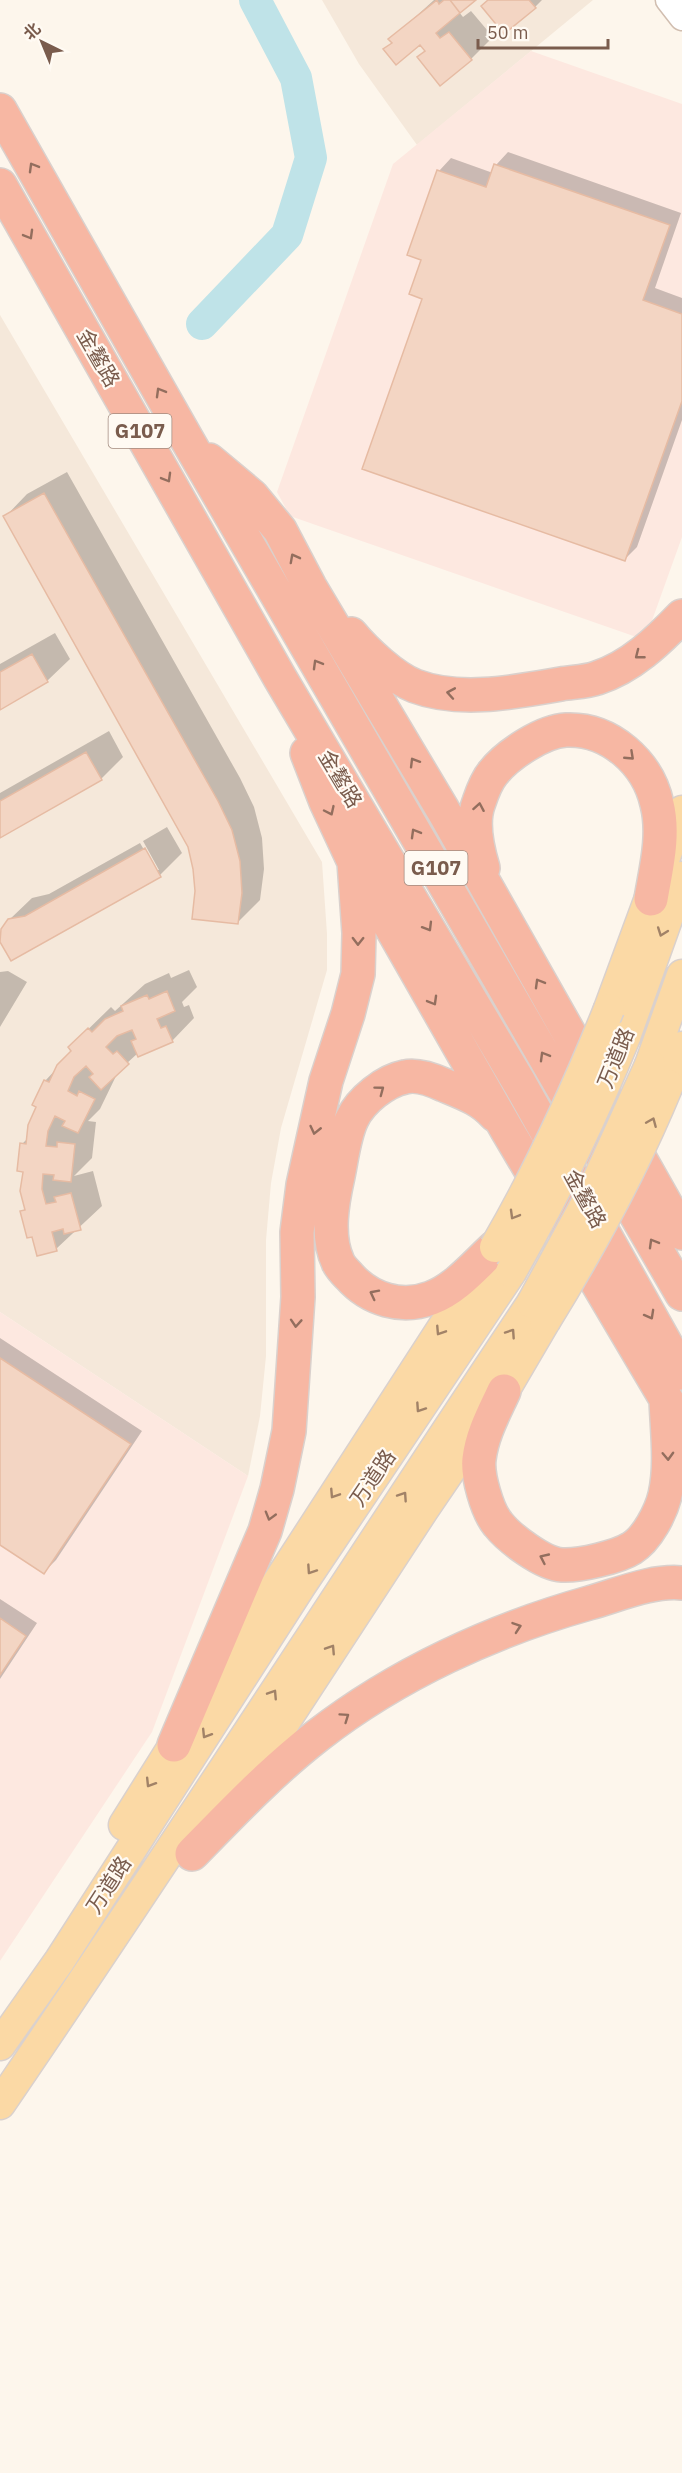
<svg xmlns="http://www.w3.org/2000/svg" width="682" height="2473" font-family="'IBM Plex Sans','Noto Sans SC',sans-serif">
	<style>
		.residential { fill: #f5e8da }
		.commercial { fill: #fde8e0 }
		.shadow { fill: #0003 }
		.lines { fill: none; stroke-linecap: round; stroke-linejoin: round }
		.river { stroke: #bfe3e8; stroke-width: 32 }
		.building { fill: #f3d5c3; stroke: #e6bba3; stroke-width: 1.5 }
		.minor-casing { stroke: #d1beb0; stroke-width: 27 }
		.major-casing { stroke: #dad1cd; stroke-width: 33 }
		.highway-casing { stroke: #dad1cd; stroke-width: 36 }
		.minor { stroke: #fff; stroke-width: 24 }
		.major { stroke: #fbd9a5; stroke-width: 30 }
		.highway { stroke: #f7b7a3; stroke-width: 33 }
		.major-bridge-casing { stroke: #dad1cd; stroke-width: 33; stroke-linecap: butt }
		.major-bridge { stroke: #fbd9a5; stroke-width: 30 }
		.oneway { stroke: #936e5e }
		.oneway2 { stroke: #a18267 }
		.labels { text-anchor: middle; stroke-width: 4.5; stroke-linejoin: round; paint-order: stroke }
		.shield { fill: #fffaf3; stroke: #a28b7f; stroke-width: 1.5 }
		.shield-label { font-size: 20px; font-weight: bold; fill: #7a5c4d }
		.street-label { font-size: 21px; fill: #7a5c4d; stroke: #fffaf3 }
	</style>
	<rect width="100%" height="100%" fill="#fdf6ec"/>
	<path class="residential" d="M322,0H593L417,145L359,64Z
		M0,315L322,862L327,934V970L281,1128L271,1183L266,1240V1356L260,1416L248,1476L0,1312Z"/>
	<path class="commercial" d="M531,51L682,104V537L645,640L290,516L277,492L393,164Z
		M0,1312L248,1476L152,1732L0,1961Z"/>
	<path class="shadow" d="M434,0H474L459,12L463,17L471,11L493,37L471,59L426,50L421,43L385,50L393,42L391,39Z
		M489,0H542L535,7Z
		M508,152L681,213L655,288L682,298V420L637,547L625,559L424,298L423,259L439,171L451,158L493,173L496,165Z
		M67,472L240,778L254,807L262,838L264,869L260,900L237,923L196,892L195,868L189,846L5,517L27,494Z
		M55,633L70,659L47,681L0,708V664Z
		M109,731L123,757L101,779L0,837V793Z
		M167,827L182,853L160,875L12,959L9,920L32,898L49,894L140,843L156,870H159L143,841Z
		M189,970L197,987L182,1002L184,1007L189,1005L194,1018L172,1041L138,1053L114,1075L116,1076L100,1109L88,1121L96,1122L92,1158L74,1176L93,1171L102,1206L56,1249L33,1235L22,1212L26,1207L22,1144L28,1138L45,1081L73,1051L70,1047L111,1007L115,1011L145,984L169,973L171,978Z
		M8,971L27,982L0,1027V972Z
		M0,1338L142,1431L56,1560L44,1572L0,1543Z
		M0,1599L37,1623L0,1679Z"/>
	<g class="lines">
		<path class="river" d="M202,324L287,235L311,158L296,78L255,0"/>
	</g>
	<path class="building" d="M437,0L439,4L444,0H450L460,13L436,33L440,38L449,32L472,60L440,86L417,57L425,51L420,45L396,65L383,49L392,43L388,39Z
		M450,0H476L460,13Z
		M488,0H529L536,8L504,34L481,6Z
		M494,164L670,225L643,300L682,314V401L625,561L362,469L422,299L409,294L421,260L407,255L437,170L486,187Z
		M44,493L218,801L232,830L240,861L242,893L238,924L192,919L195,891L193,869L188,847L3,516Z
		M32,654L48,682L0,710V672Z
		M86,752L102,780L0,838V801Z
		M145,848L161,877L11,961L0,942L1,929L8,919L25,916Z
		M167,991L175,1011L157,1019L161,1028L166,1026L173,1042L138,1057L131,1041L136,1039L132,1030L117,1036L106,1047L113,1054L117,1051L129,1064L101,1090L89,1077L93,1074L86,1066L74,1077L68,1091L77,1096L79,1091L95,1099L78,1133L62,1126L65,1121L55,1116L48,1131L46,1146L57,1147V1142L75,1144L71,1182L53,1180L54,1175L43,1174L42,1189L46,1204L56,1202L54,1197L71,1193L81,1230L64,1234L63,1229L52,1232L57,1251L37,1256L32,1237L27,1238L20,1211L25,1210L20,1191L23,1172L17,1171L20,1143L26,1144L28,1125L36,1107L32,1105L44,1080L49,1082L57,1065L71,1051L68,1047L88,1028L92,1032L105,1019L123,1011L121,1006L147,995L149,999Z
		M0,1358L131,1444L44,1574L0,1545Z
		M0,1618L26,1636L0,1675Z"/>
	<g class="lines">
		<g class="minor-casing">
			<path id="minor" d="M668,0L682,18"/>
		</g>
		<g class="major-casing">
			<path id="major" d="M609,1009L682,811
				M625,1037L682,877
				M650,1065L682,975
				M668,1085L682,1047
				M231,1804L423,1510L504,1391L545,1321
				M124,1825L223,1667L482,1267
				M0,2045L60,1960L301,1585L511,1272
				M0,2104C181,1839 354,1569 532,1303"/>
		</g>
		<g class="highway-casing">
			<path id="highway" d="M0,110L189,443L682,1294
				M0,185L280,678L520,1084L682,1373
				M209,460L252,496L280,530L310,587L443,810L682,1233
				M351,634C365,651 394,678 415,686C460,703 515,692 561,684C573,682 586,682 597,678C631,667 658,641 682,616
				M307,753L326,802L354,862L507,1130L682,1426
				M483,868C477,848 471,822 479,802C482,793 487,780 493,773C507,755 543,731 566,730C610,728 648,763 657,804C665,835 656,869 651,899
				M495,1115C481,1099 463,1093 444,1085C433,1080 417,1074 405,1077C385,1081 361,1100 352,1119C344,1136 342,1157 338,1176C332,1203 326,1236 338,1262C340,1267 345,1272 349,1276C370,1300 402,1309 431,1298C456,1289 476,1264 495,1247
				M504,1391C494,1413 482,1434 479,1459C477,1475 487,1511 498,1524C509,1538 543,1564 562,1565C579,1566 618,1557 632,1548C647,1539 661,1512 665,1495C672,1464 667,1430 666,1399
				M174,1745L265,1531L277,1489L289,1431L298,1297L297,1232L303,1185L326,1081L348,1014L358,974L359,933L354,862
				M192,1854C232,1813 272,1771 317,1736C397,1674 493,1630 589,1603C618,1595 652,1580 682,1583"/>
		</g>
		<use href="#minor" class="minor"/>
		<use href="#major" class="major"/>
		<use href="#highway" class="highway"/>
		<g class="major-bridge-casing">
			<path id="major-bridge" d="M495,1247C540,1170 576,1091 609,1009
				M511,1272C554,1196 592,1118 625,1037
				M532,1303L592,1193L650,1065
				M545,1321C592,1245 634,1168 668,1085"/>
		</g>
		<use href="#major-bridge" class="major-bridge"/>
	</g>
	<defs><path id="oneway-chevron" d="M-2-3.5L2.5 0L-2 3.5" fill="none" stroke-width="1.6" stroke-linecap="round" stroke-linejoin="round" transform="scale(1.5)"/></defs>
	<g class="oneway">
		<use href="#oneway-chevron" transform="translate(33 167) rotate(-120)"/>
		<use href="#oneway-chevron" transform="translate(29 235) rotate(60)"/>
		<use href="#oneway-chevron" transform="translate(160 392) rotate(-120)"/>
		<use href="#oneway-chevron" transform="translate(167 478) rotate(60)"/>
		<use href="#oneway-chevron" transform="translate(294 558) rotate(-118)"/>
		<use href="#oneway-chevron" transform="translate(639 655) rotate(142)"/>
		<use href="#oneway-chevron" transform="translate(317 664) rotate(-120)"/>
		<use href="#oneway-chevron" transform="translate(451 693) rotate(-170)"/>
		<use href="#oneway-chevron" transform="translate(630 756) rotate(43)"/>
		<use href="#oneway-chevron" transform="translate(414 762) rotate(-121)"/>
		<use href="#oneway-chevron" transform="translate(479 807) rotate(-80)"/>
		<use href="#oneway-chevron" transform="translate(330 811) rotate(65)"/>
		<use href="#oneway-chevron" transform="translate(415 833) rotate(-120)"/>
		<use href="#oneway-chevron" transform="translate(428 927) rotate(59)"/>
		<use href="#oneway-chevron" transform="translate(358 941) rotate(91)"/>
		<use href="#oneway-chevron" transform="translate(539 983) rotate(-120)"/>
		<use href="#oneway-chevron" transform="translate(433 1001) rotate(60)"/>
		<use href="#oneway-chevron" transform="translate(544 1056) rotate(-120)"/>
		<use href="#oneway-chevron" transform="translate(380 1090) rotate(-37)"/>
		<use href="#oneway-chevron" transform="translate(315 1130) rotate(103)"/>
		<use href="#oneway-chevron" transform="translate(653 1243) rotate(-120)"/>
		<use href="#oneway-chevron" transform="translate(374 1294) rotate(-153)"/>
		<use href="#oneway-chevron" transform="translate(650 1315) rotate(61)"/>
		<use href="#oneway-chevron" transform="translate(296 1323) rotate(94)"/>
		<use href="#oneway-chevron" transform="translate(668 1456) rotate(88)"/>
		<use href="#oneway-chevron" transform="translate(270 1516) rotate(106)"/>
		<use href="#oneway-chevron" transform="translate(544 1558) rotate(-155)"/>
		<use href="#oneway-chevron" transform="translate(517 1627) rotate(-19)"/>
		<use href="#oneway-chevron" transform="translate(345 1717) rotate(-35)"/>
	</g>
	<g class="oneway2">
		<use href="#oneway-chevron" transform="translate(662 932) rotate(110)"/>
		<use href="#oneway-chevron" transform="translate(652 1122) rotate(-67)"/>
		<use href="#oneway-chevron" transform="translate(514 1215) rotate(120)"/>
		<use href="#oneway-chevron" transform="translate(440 1331) rotate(123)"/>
		<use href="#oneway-chevron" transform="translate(511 1333) rotate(-56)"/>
		<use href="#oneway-chevron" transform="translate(420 1408) rotate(124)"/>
		<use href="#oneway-chevron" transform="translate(334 1494) rotate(123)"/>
		<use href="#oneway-chevron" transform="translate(403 1496) rotate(-56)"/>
		<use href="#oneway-chevron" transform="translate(311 1570) rotate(124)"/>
		<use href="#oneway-chevron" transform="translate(331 1649) rotate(-57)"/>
		<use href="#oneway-chevron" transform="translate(273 1694) rotate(-57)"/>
		<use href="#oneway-chevron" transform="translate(206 1734) rotate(122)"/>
		<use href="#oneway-chevron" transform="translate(150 1783) rotate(122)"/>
	</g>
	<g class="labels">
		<g class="shield">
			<rect x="108.5" y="414" width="63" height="34" rx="4.5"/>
			<rect x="404.5" y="851" width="63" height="34" rx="4.5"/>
		</g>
		<g class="shield-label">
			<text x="140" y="438">G107</text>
			<text x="436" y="875">G107</text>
		</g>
		<g class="street-label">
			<text transform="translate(98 358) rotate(60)" y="7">金鳌路</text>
			<text transform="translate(340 779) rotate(59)" y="7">金鳌路</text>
			<text transform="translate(616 1058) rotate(-68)" y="7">万道路</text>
			<text transform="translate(585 1199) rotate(61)" y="7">金鳌路</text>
			<text transform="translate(373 1478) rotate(-56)" y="7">万道路</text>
			<text transform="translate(109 1885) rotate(-57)" y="7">万道路</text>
		</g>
	</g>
	<g transform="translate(42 42) rotate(317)" stroke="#fffaf3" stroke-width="4.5" paint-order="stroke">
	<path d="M0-4.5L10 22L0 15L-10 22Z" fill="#7a5c4d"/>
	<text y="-9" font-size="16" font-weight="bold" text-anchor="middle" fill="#7a5c4d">北</text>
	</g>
	<path d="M478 39v9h130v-9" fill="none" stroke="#7a5c4d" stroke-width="3"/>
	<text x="487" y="39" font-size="18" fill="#7a5c4d" stroke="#fffaf3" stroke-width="4.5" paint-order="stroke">50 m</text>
</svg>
